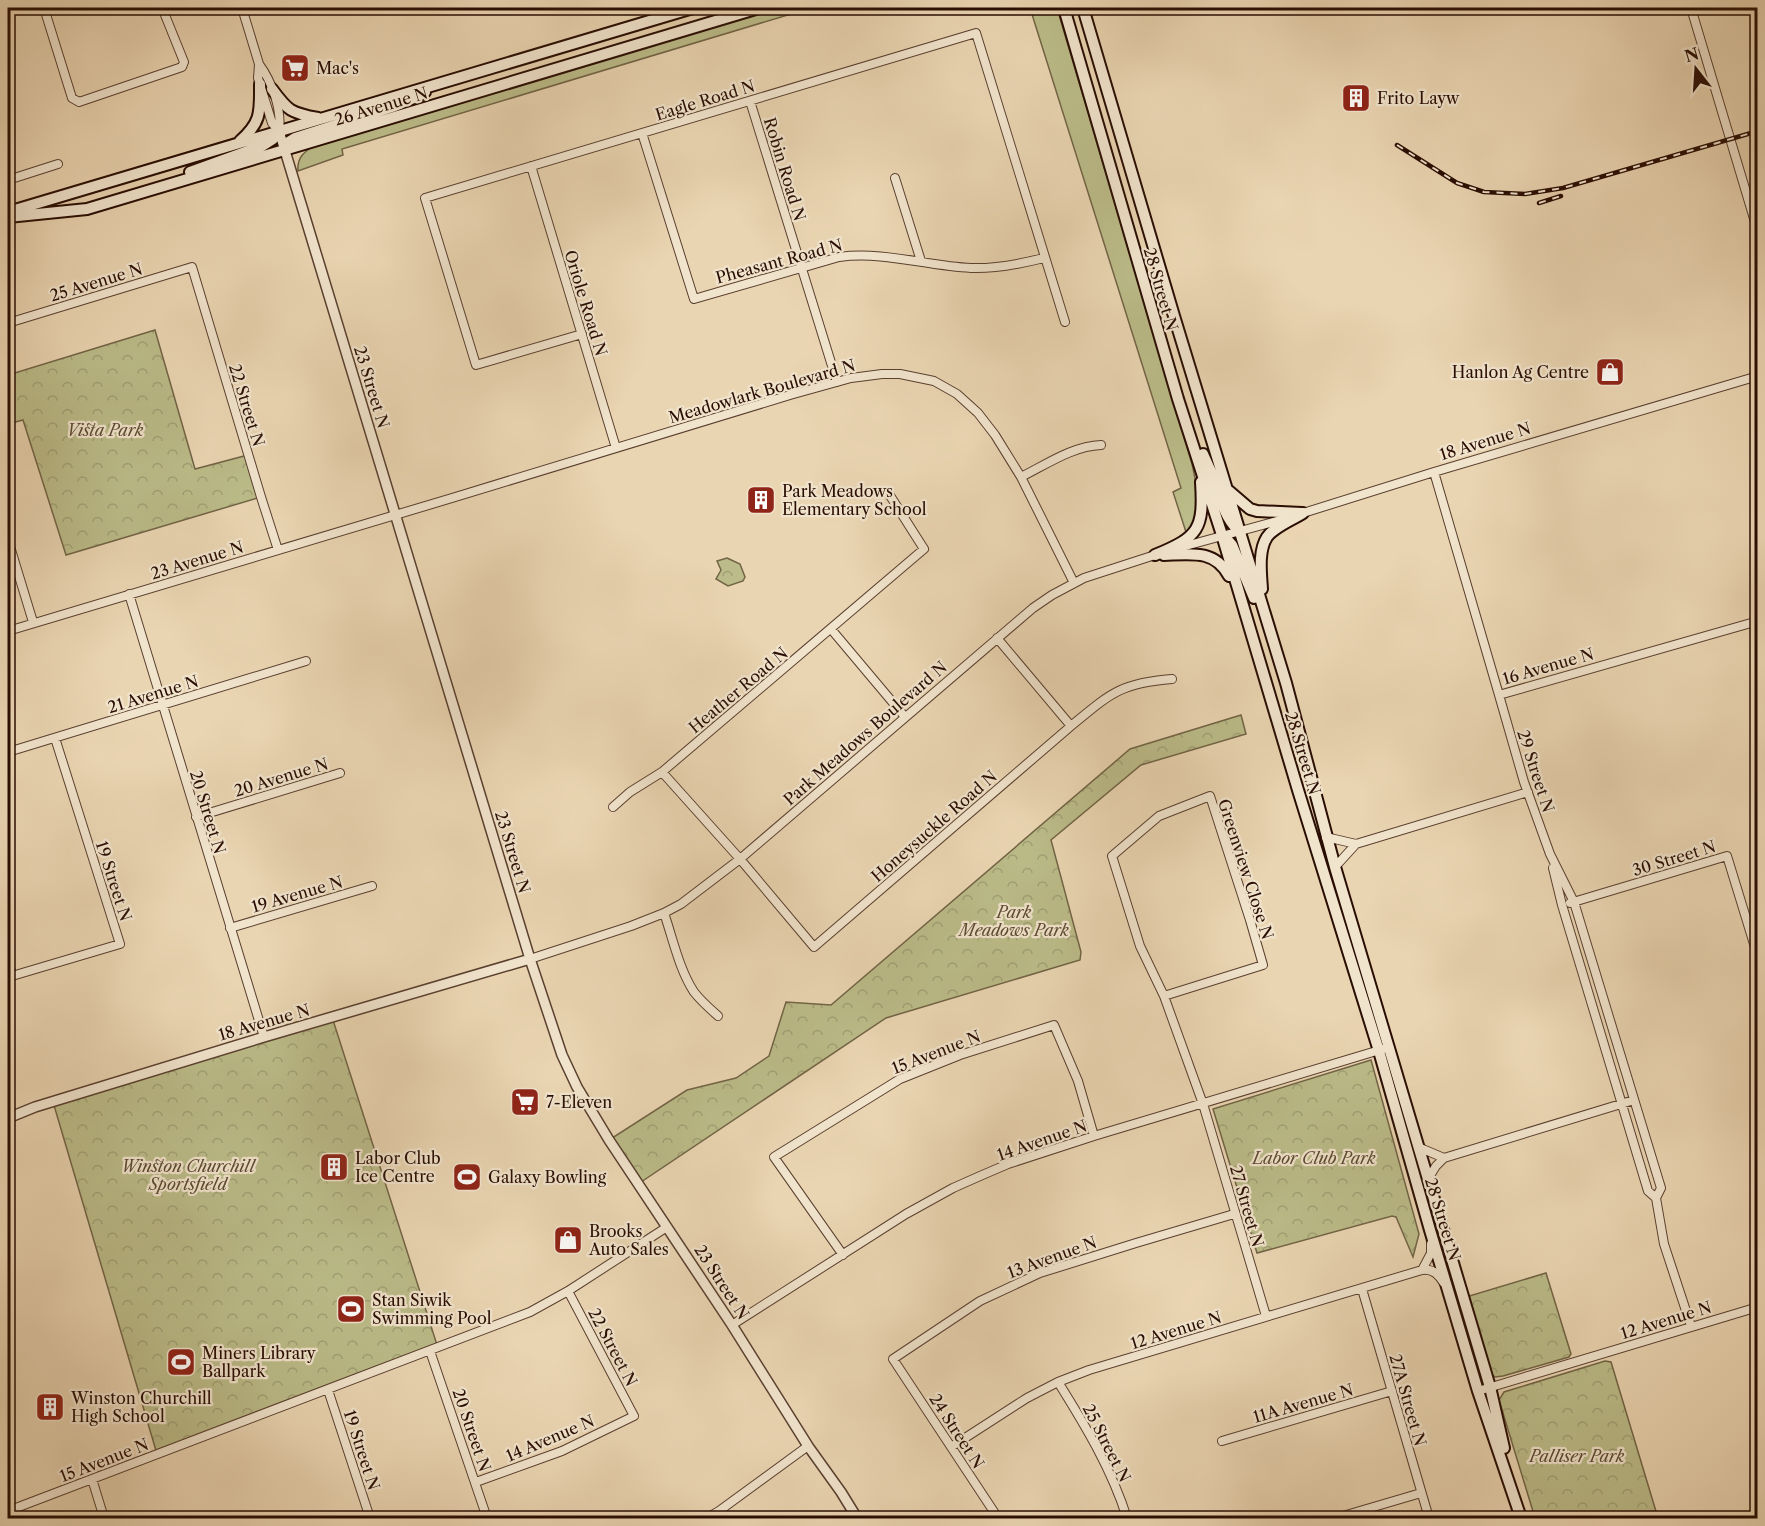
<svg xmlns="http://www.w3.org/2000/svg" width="1765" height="1526" font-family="'Libre Caslon Text',serif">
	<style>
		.green { fill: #bbbc89; stroke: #726446; stroke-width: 1.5 }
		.forest { fill: url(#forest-crowns); stroke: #726446; stroke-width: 1.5 }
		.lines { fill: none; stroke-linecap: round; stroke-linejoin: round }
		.minor-casing { stroke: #593f2f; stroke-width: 10 }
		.tertiary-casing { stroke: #593f2f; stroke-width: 12 }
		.secondary-casing { stroke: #290d03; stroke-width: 14 }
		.minor { stroke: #f1e4cd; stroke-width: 8 }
		.tertiary { stroke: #f1e4cd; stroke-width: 9 }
		.secondary { stroke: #f1e4cd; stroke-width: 10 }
		.rail-casing { stroke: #290d03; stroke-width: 4.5 }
		.rail { stroke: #f1e4cd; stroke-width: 2; stroke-dasharray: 7; stroke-linecap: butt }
		.labels { text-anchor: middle; stroke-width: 4.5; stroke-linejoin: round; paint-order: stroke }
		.poi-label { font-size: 16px; fill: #290d03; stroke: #f1e4cd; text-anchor: start }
		.street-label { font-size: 16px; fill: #290d03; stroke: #f1e4cd }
		.park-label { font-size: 16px; font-style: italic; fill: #5c4a32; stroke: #f1e4cd }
	</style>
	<defs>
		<pattern id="forest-crowns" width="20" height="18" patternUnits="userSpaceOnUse" patternTransform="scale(1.5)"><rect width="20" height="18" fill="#bbbc89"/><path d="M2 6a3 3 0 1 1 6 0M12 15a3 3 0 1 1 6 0" fill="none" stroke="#a1a075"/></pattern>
	</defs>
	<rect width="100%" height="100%" fill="#ead5b2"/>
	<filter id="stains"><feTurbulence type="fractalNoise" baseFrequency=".00333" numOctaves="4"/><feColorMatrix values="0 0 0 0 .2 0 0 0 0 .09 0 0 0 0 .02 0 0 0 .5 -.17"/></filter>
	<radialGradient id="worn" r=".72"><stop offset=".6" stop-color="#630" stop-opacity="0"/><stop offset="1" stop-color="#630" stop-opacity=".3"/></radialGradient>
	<path class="green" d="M760,8H811L342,149L343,155L298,171C297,158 303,153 313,146Z
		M1030,8H1057L1192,464C1195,478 1201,503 1197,517C1195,523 1190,528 1186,532L1173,492L1181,488Z"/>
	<path class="forest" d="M155,330L195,469L248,455L261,497L66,555L23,420L8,424V375Z
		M727,558L740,564L745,577L743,581L728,586L716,579L721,570L717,561Z
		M1241,715L1246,734L1141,765L1051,840L1081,952L1080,960L886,1018L638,1184L609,1140L687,1090L736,1078L769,1056L786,1002L831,1005L1130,749Z
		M332,1017L438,1348L157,1454L53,1102Z
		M1371,1060L1419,1234L1413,1257L1396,1217L1392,1216L1257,1253L1213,1109Z
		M1546,1273L1571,1354L1569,1357L1503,1376L1495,1377L1490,1373L1466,1297Z
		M1605,1361L1611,1362L1658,1518H1535L1499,1400L1504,1392Z"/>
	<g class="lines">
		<g class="minor-casing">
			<path id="minor" d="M44,8L72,98L79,102L182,67L184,62L165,15L164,8
				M242,8L259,64L258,78L272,123L279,131
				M1691,8L1758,232
				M259,64C272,82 282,109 279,131
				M750,101L837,382
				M642,133L694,299L839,257C884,251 927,266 971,268C996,269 1020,264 1044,258
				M531,166L616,448
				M895,178L921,261
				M8,180L58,164
				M8,323L192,267L261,497L278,550
				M582,334L476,365L425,198L976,33L1065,322
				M1434,472L1499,695L1758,621
				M1021,477C1047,464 1073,446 1101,445
				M1300,514L1434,472L1758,376
				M8,540L33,622
				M1178,548L1288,518
				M129,594L264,1037
				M831,629L905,717
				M8,631L452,498L790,395L851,378L882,374H900L934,381L957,394L978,413L995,435L1021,477L1074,583
				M997,638L1071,726
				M1499,695L1524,782L1550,854L1574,902L1661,1188L1656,1198
				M8,752L306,661
				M662,772L740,859L814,947L1071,726C1110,694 1120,683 1172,679
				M613,807L630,792L662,772L924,549L889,494
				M196,817L340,773
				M1326,837L1356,844L1528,792
				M1335,867L1356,844
				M1553,868L1562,905L1648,1191L1656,1198
				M1570,903L1727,856L1758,957
				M664,913C673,939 679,969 694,992C701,1001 709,1008 718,1016
				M230,928L372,886
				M8,959L12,976L120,944L55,738
				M530,959L631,926L664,913L681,904L740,859L1033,608L1052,595L1084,578L1158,554
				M1164,996L1263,965L1250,920L1210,796L1159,816L1112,856L1140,946L1164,996L1203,1104L1266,1316
				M1418,1147L1444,1158
				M1428,1179L1436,1166L1444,1158L1634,1100
				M1656,1198L1664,1244L1691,1326
				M843,1255L774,1157L900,1079L960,1055L1054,1025L1078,1081L1094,1136
				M1422,1270L1431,1253V1244
				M1362,1289L1429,1518
				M732,1325L906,1214L953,1188L980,1176L1008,1164L1094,1136L1383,1049
				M430,1351L487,1518
				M1058,1382C1085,1425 1112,1470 1127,1518
				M328,1390L370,1518
				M1478,1391L1758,1307
				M1222,1441L1392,1391
				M951,1447L1027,1398L1058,1382L1089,1370L1422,1270C1432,1268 1439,1275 1443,1282
				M92,1479L104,1518
				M476,1482L562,1451L634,1416L568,1291
				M8,1511L530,1312L568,1291L667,1227
				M707,1518L719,1511L808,1446
				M998,1518L893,1359L980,1301L1040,1273L1136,1243L1234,1214
				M1336,1518L1421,1493"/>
		</g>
		<g class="tertiary-casing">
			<path id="tertiary" d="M279,131L530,959L562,1055L577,1087L609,1140L732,1325L808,1446L841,1492L857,1518
				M8,1118L35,1107L264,1037L530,959"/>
		</g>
		<g class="secondary-casing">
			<path id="secondary" d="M1064,8L1178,399L1222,535L1298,790L1379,1051L1430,1230L1478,1391L1521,1518
				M1083,8L1174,316L1286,683L1335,867L1490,1387L1504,1448
				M272,89C288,111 291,113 318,118
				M240,141C262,122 260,111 260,84
				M284,150L287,143L295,138L395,106L414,98L425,92
				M190,172L262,146L273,139L279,132
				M8,212L693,8
				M8,217L87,209L759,8
				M1203,454C1206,461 1210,469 1213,476C1220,495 1223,515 1237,529
				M1229,491L1250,509L1257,511L1302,513
				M1225,537L1232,545L1254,598
				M1155,555C1199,537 1204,529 1201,482
				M1164,555C1190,554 1215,549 1229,576
				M1262,589C1261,573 1258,551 1267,537C1274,527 1292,520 1303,513"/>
		</g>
		<use href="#minor" class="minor"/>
		<use href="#tertiary" class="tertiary"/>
		<use href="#secondary" class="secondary"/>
		<g class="rail-casing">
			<path id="rail" d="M1397,145L1457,183L1484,192L1525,194L1563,188L1758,131
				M1539,203L1561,196"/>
		</g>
		<use href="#rail" class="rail"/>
	</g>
	<defs>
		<g id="supermarket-square" transform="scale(1.5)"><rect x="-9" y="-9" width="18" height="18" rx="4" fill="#8f2418" stroke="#f1e4cd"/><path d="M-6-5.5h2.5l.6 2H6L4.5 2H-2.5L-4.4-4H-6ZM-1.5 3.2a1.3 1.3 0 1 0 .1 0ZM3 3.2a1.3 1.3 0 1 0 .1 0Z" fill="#fff"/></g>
		<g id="building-square" transform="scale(1.5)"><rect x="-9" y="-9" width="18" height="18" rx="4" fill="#8f2418" stroke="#f1e4cd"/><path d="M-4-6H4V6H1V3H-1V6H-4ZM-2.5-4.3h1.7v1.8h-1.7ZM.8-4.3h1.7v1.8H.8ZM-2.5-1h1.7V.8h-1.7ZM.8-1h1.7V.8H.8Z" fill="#fff"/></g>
		<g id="shop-square" transform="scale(1.5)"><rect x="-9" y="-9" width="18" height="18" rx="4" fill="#8f2418" stroke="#f1e4cd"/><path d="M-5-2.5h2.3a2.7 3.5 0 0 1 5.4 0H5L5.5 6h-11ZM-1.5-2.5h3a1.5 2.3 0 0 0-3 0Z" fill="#fff"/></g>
		<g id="stadium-square" transform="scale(1.5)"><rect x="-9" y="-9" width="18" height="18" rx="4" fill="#8f2418" stroke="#f1e4cd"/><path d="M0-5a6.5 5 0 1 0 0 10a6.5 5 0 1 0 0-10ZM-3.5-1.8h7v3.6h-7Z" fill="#fff"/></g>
	</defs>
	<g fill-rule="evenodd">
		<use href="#supermarket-square" x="295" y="68"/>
		<use href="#building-square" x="1356" y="98"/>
		<use href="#shop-square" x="1610" y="372"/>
		<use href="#building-square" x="761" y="500"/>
		<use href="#supermarket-square" x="525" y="1102"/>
		<use href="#building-square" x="334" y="1167"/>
		<use href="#stadium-square" x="467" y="1177"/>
		<use href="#shop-square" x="568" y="1240"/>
		<use href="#stadium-square" x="351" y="1309"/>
		<use href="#stadium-square" x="181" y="1362"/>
		<use href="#building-square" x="50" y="1407"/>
	</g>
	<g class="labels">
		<g class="poi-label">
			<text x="316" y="74">Mac's</text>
			<text x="1377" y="104">Frito Layw</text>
			<text x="1589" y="378" text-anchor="end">Hanlon Ag Centre</text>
			<text x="782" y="497">Park Meadows<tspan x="782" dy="18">Elementary School</tspan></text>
			<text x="546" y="1108">7-Eleven</text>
			<text x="355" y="1164">Labor Club<tspan x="355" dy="18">Ice Centre</tspan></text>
			<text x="488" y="1183">Galaxy Bowling</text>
			<text x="589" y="1237">Brooks<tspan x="589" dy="18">Auto Sales</tspan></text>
			<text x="372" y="1306">Stan Siwik<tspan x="372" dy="18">Swimming Pool</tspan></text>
			<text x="202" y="1359">Miners Library<tspan x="202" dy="18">Ballpark</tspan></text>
			<text x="71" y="1404">Winston Churchill<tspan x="71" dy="18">High School</tspan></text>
		</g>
		<g class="street-label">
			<text transform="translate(705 100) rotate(-17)" y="6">Eagle Road N</text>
			<text transform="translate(381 106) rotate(-17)" y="6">26 Avenue N</text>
			<text transform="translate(785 169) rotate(73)" y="6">Robin Road N</text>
			<text transform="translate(779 261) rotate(-15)" y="6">Pheasant Road N</text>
			<text transform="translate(96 282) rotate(-17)" y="6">25 Avenue N</text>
			<text transform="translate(1161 289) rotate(74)" y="6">28 Street N</text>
			<text transform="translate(586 303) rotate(73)" y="6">Oriole Road N</text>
			<text transform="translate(372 387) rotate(73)" y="6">23 Street N</text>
			<text transform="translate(762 391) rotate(-16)" y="6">Meadowlark Boulevard N</text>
			<text transform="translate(247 405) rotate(73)" y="6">22 Street N</text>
			<text transform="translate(1485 441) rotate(-17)" y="6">18 Avenue N</text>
			<text transform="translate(197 560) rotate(-17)" y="6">23 Avenue N</text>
			<text transform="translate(1548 666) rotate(-16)" y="6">16 Avenue N</text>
			<text transform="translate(738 690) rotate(-40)" y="6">Heather Road N</text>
			<text transform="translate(153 694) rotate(-17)" y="6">21 Avenue N</text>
			<text transform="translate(865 733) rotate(-41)" y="6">Park Meadows Boulevard N</text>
			<text transform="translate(1303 753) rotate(73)" y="6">28 Street N</text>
			<text transform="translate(1536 771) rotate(72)" y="6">29 Street N</text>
			<text transform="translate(281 777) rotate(-17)" y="6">20 Avenue N</text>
			<text transform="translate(208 812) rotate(73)" y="6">20 Street N</text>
			<text transform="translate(934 826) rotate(-41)" y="6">Honeysuckle Road N</text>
			<text transform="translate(513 852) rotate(73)" y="6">23 Street N</text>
			<text transform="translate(1674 858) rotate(-17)" y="6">30 Street N</text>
			<text transform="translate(1246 869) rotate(72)" y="6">Greenview Close N</text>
			<text transform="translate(114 881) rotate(72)" y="6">19 Street N</text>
			<text transform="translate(297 894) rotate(-16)" y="6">19 Avenue N</text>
			<text transform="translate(264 1022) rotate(-16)" y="6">18 Avenue N</text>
			<text transform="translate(936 1052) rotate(-21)" y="6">15 Avenue N</text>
			<text transform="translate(1042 1140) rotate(-19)" y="6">14 Avenue N</text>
			<text transform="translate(1247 1206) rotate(74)" y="6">27 Street N</text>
			<text transform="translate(1443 1219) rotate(73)" y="6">28 Street N</text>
			<text transform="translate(1052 1257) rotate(-20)" y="6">13 Avenue N</text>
			<text transform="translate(722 1282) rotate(57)" y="6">23 Street N</text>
			<text transform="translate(1666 1320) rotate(-17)" y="6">12 Avenue N</text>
			<text transform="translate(1176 1330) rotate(-17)" y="6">12 Avenue N</text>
			<text transform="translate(613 1347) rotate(62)" y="6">22 Street N</text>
			<text transform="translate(1408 1400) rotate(74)" y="6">27A Street N</text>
			<text transform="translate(1303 1403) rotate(-16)" y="6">11A Avenue N</text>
			<text transform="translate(472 1430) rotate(71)" y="6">20 Street N</text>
			<text transform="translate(957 1431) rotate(57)" y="6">24 Street N</text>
			<text transform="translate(550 1438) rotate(-23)" y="6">14 Avenue N</text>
			<text transform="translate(1107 1443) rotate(63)" y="6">25 Street N</text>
			<text transform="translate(362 1450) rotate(72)" y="6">19 Street N</text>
			<text transform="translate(104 1460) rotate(-21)" y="6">15 Avenue N</text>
		</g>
		<g class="park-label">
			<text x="105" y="436">Vista Park</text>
			<text x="1014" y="918">Park<tspan x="1014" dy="18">Meadows Park</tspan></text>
			<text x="1314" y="1164">Labor Club Park</text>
			<text x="188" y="1172">Winston Churchill<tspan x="188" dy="18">Sportsfield</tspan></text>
			<text x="1577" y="1462">Palliser Park</text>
		</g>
	</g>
	<rect width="1765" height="1526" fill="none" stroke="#ead5b2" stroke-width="30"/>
	<rect x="9" y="9" width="1747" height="1508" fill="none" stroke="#290d03" stroke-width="3"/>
	<rect x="15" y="15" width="1735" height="1496" fill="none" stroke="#290d03" stroke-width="1.5"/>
	<g transform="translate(1696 69) rotate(343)" stroke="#f1e4cd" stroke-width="4.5" paint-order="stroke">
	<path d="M0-4.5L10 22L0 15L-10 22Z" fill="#290d03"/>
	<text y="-9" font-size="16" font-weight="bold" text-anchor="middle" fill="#290d03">N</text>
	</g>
	<rect width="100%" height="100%" filter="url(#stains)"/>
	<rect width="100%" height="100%" fill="url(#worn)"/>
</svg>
